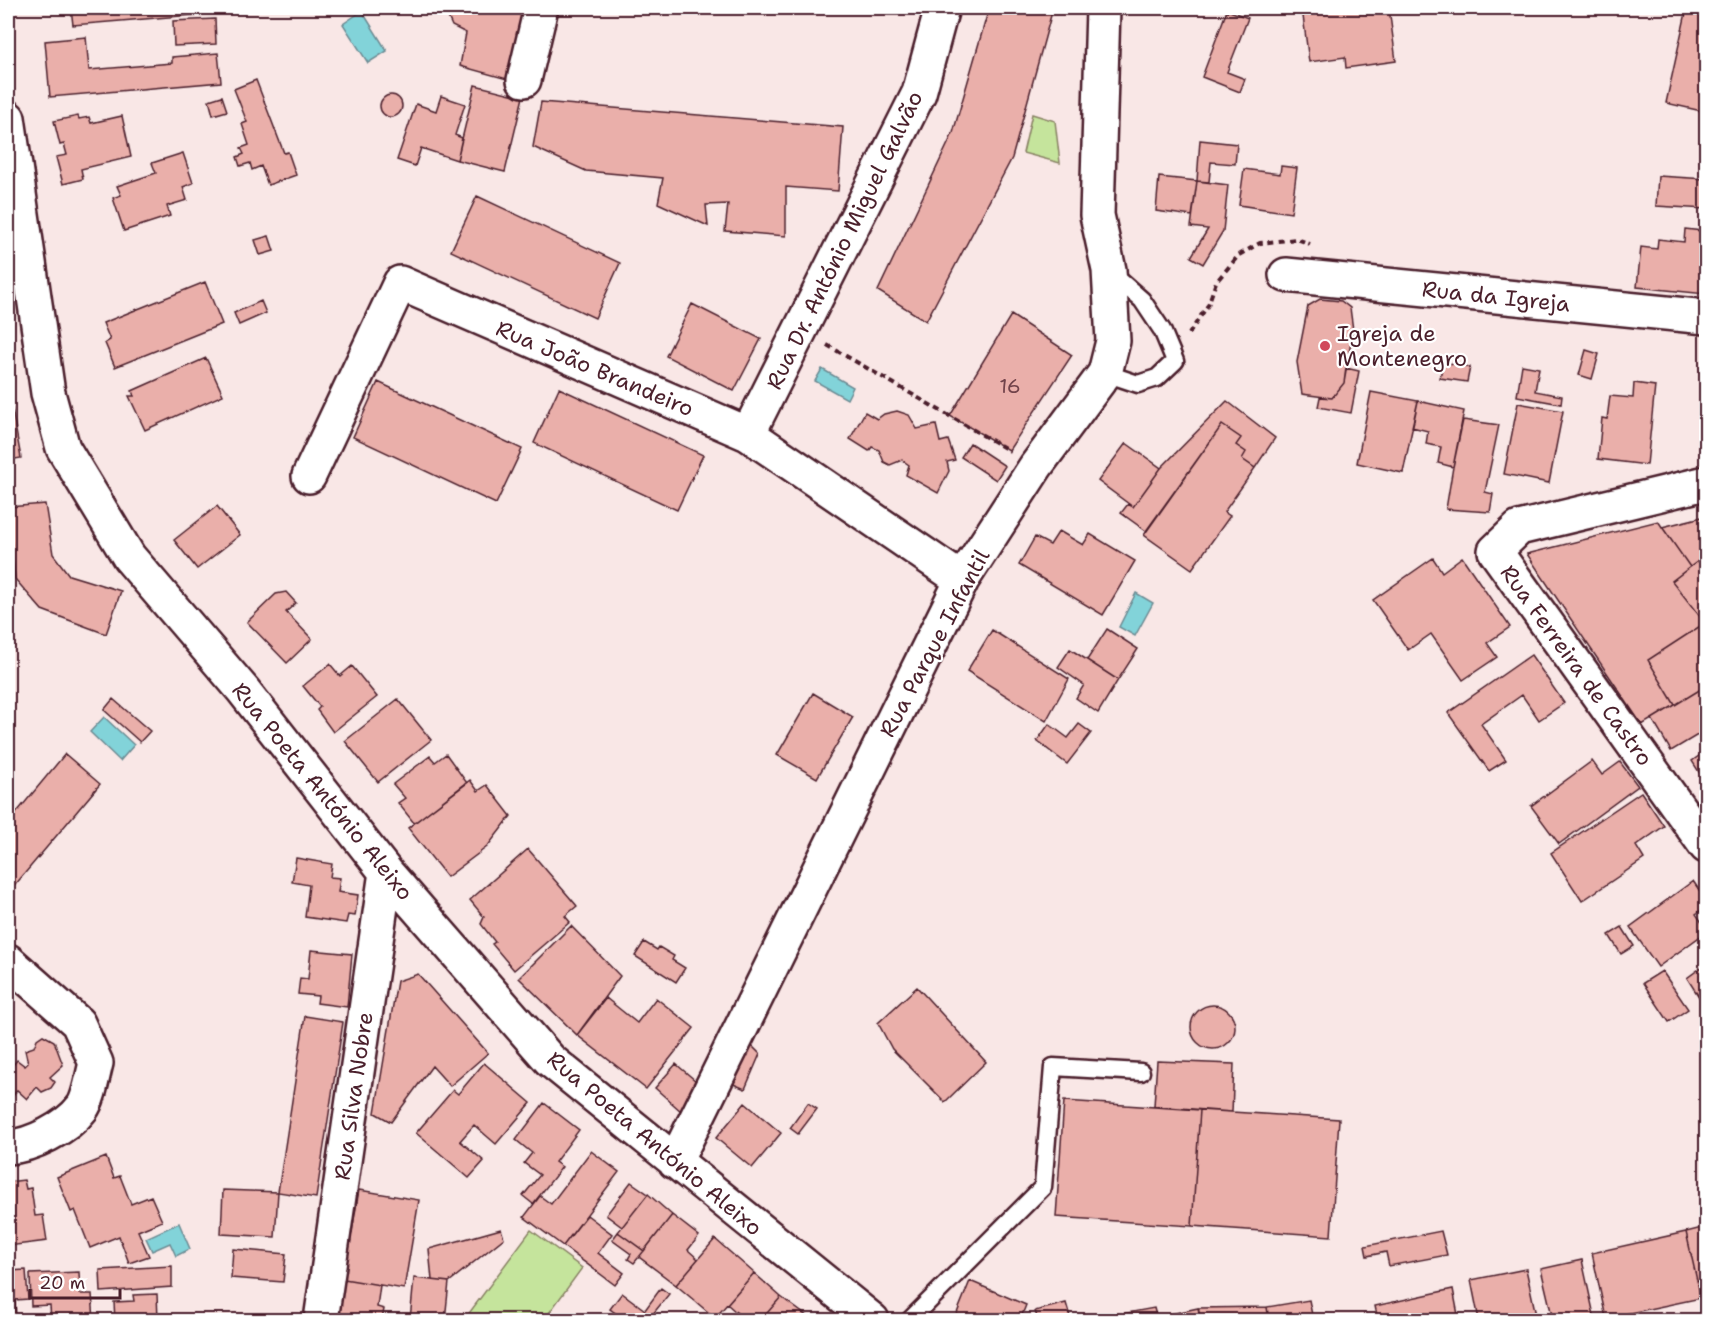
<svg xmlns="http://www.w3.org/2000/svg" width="1714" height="1328" font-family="'Shantell Sans',sans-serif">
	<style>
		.green { fill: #c5e49c; stroke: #888264; stroke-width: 1.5 }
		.water { fill: #82d3d9; stroke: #6c8b93; stroke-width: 1.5 }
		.building { fill: #eaafaa; stroke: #4a1f2b; stroke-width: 1.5 }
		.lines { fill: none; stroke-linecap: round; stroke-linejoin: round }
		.service-casing { stroke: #4a1f2b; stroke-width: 21 }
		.minor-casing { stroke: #4a1f2b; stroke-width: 38 }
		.path { stroke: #4a1f2b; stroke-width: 4; stroke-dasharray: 6 4.5; stroke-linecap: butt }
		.service { stroke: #fff; stroke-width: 16 }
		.minor { stroke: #fff; stroke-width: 33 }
		.poi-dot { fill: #d1495b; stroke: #fff; stroke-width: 2 }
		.labels { text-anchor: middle; stroke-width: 4.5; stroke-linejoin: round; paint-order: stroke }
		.number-label { font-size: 20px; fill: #72434b }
		.street-label { font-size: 22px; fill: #4a1f2b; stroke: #fff }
		.poi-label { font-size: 22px; fill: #4a1f2b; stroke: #fff; text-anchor: start }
	</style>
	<rect width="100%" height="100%" fill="#f9e7e6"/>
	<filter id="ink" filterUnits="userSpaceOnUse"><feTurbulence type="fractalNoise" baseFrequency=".0167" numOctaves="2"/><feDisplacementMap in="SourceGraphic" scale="12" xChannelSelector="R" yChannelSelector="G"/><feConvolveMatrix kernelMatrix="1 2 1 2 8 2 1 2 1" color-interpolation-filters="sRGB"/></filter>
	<g filter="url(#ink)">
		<path class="green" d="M1032,114L1055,121L1060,163L1023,153Z
			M531,1230L582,1268L544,1320H464Z"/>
		<path class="water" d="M362,11L387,51L368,63L343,24Z
			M822,369L853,387L847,399L815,381Z
			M1136,593L1153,603L1135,636L1119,627Z
			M104,717L134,745L120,761L90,732Z
			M179,1223L190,1249L176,1256L170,1243L152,1251L146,1238Z"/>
		<path class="building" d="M71,8H203L204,14L73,25Z
			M444,8H529L518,82L460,66L466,33L452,26Z
			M989,8H1053L1012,158L926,321L878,291L953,133Z
			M1302,8H1389L1396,61L1346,68L1345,57L1309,62Z
			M1687,8L1706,11V112L1666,103Z
			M1227,10L1248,18L1227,72L1245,79L1240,92L1202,77Z
			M215,19L216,44L174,46L173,21Z
			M86,37L89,70L172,63V57L218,53L221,82L50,97L45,41Z
			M256,80L284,153L288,152L296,175L268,185L261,166L252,170L250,163L240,166L237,157L244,154L241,148L249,145L242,124L247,122L234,89Z
			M475,85L523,97L505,172L457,160Z
			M380 106a11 11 0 1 1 22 0a11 11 0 1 1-22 0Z
			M222,96L227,111L213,115L209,100Z
			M441,96L465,104L455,135L462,138L457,160L421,148L415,166L397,160L416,104L436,111Z
			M541,102L843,127L838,191L786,187V236L725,231L728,204L706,205L708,226L658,203L663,178L586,171L533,147Z
			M78,116L79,119L89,117L91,123L122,116L131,157L81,169L83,179L63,184L56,157L67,155L64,144L60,145L54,121Z
			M1200,140L1237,144L1235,164L1211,162L1209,182L1197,181Z
			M183,153L193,183L183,187L187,200L167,206L170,216L124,231L113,198L121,195L117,186L156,173L152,163Z
			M1281,166L1297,168L1291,213L1239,205L1244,169L1280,174Z
			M1658,176L1706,179V209L1656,206Z
			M1159,177L1197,181L1192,216L1156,211Z
			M1197,181L1228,185L1223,231L1203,264L1191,257L1208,229L1191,227Z
			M477,196L620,263L595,318L451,251Z
			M1685,229L1702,231L1699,259L1706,260V294L1637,287L1641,247L1657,249L1658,239L1684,242Z
			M269,236L274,251L260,255L255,240Z
			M205,282L222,324L115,367L105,343L110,340L103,323Z
			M1320,299L1341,301L1350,308L1353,330L1344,383L1332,398L1302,394L1297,362L1308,306Z
			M261,301L266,313L239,325L234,313Z
			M692,304L761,339L734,391L666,356Z
			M1011,315L1072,355L1009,450L950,416Z
			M1586,350L1599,354L1592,379L1579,375Z
			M206,358L223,395L145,430L129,396H134L132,391Z
			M1443,362L1470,367L1467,382L1440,378Z
			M1522,365L1539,368L1535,391L1562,396L1561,404L1517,396Z
			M1346,368L1359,371L1351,413L1318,407L1320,397L1332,398L1344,383Z
			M378,382L522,449L496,504L353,437Z
			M1634,383L1655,386L1647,465L1598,459L1602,418L1607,419L1610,396L1633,398Z
			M8,387L21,458L9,460L10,469H8Z
			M559,388L703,455L677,510L534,443Z
			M1371,392L1418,401L1403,473L1357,463Z
			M1227,401L1275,438L1255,468L1242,459L1246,452L1236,445L1241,438L1222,425L1146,531L1121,513L1128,504L1133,507L1161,468Z
			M1418,401L1464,411L1453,467L1438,463L1441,447L1426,444L1428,431L1412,427Z
			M1518,403L1563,411L1549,483L1504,474Z
			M897,411L909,415L917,429L936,425L940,442L948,440L955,460L947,462L949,471L938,493L906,475L909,465L902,460L890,465L884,462L879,450L872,447L869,451L850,439L865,412L877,419L884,414Z
			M1463,420L1499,425L1485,492L1493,494L1490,512L1446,509L1453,467Z
			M1222,425L1241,438L1236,445L1246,452L1242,459L1255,468L1224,512L1230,516L1192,569L1144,535Z
			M970,443L1005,466L996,480L961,457Z
			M1126,443L1161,468L1133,507L1098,481Z
			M45,504L53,554L69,575L121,591L106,634L42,610L15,579L8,507Z
			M217,506L240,535L197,569L174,540Z
			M1706,516V555L1690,567L1662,527Z
			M1658,521L1690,567L1672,581L1705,623L1648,660L1675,705L1642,725L1527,554Z
			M1059,531L1083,545L1090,534L1135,561L1103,615L1019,565L1035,537L1050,545Z
			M1706,555V686L1675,705L1648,660L1705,623L1672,581Z
			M1462,557L1510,627L1487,643L1497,657L1463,680L1431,634L1408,650L1373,600L1433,558L1442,572Z
			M286,592L296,603L286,612L312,639L287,663L247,622L276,594Z
			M1107,629L1138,649L1118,680L1087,660Z
			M992,630L1069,679L1046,721L967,671Z
			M1070,649L1118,680L1098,713L1076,698L1084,685L1058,667Z
			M1531,655L1564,703L1539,720L1522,695L1481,724L1506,760L1489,771L1448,713Z
			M330,664L340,676L352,666L377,697L333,732L317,710L320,707L303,686Z
			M1706,686V730L1671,751L1652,719Z
			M813,693L853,717L817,778L777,755Z
			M113,699L150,731L140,742L104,710Z
			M398,699L431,740L378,782L345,741Z
			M1049,724L1068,738L1079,724L1091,733L1067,764L1037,741Z
			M1706,751V783L1692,761Z
			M65,754L100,784L15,885L8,879V823Z
			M446,754L467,783L414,823L398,803L405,798L393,784L430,756L435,762Z
			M1592,761L1602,775L1620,762L1638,786L1559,844L1531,806Z
			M470,780L478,791L487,785L511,816L487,847L447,877L408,828Z
			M1641,792L1664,826L1636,846L1644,859L1582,901L1551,853Z
			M528,849L577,906L565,916L570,922L514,970L492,944L495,942L481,924L484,917L470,900Z
			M296,858L332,864L330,877L340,878L338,892L358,895L355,916L348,915L346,923L305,917L309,885L292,882Z
			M1693,881L1706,900V907L1696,914L1706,928V932L1658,967L1630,927Z
			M571,926L620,976L577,1035L519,978Z
			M1622,927L1634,946L1621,954L1609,935Z
			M644,942L657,950L659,947L674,956L672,960L685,968L676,982L635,956Z
			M311,950L352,954L347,1007L317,1003L318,996L298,994L300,978L308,979Z
			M1706,964V1008L1687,978Z
			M1662,971L1688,1009L1669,1022L1643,983Z
			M418,974L488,1053L450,1086L432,1066L391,1122L375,1113L397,981Z
			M917,987L986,1062L945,1102L892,1049L878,1023Z
			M606,998L637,1023L656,998L694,1028L646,1089L577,1035Z
			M1191 1027a22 22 0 1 1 44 0a22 22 0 1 1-44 0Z
			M305,1016L343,1022L316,1198L278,1192Z
			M43,1035L54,1041L63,1065L50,1077L55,1082L51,1088L42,1092L37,1087L27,1099L17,1090L13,1096L8,1092V1071L17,1060L25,1066L28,1063L25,1050L34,1047L37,1039Z
			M748,1042L760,1054L745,1089L731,1083Z
			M1157,1061L1234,1064L1232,1112L1154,1106Z
			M484,1063L531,1103L496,1144L474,1125L460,1141L484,1161L469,1178L416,1133L453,1090L458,1094Z
			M676,1064L703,1087L682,1112L655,1088Z
			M1064,1101L1200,1110L1192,1226L1056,1217Z
			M544,1103L579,1130L555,1162L562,1167L533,1204L523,1196L540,1175L524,1163L532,1153L516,1140Z
			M745,1103L781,1133L752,1168L716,1138Z
			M808,1103L817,1109L798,1134L790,1128Z
			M1200,1110L1339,1119L1331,1236L1192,1226Z
			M591,1151L619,1172L563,1246L524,1217L540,1196L551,1204Z
			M106,1157L114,1178L120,1176L131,1204L151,1196L162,1221L138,1231L149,1256L129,1263L119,1236L90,1248L75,1210L71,1212L57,1177Z
			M24,1180L26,1189L31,1188L35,1216L43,1215L47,1241L8,1246V1182Z
			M631,1182L648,1194L622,1227L606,1215Z
			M223,1190L278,1192L275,1237L221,1234Z
			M359,1190L419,1200L404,1289L344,1279Z
			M648,1194L672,1215L644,1251L618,1232Z
			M587,1215L612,1234L598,1253L624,1273L615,1285L563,1246Z
			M672,1215L699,1236L688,1250L698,1259L676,1285L639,1257Z
			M1706,1227V1297L1701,1298L1686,1232Z
			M501,1229L504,1238L449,1282L432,1280L429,1249Z
			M1441,1231L1447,1255L1389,1266L1386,1252L1367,1256L1365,1246Z
			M618,1232L644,1251L634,1263L628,1259L631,1254L612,1240Z
			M1686,1232L1701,1298L1606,1318L1592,1253Z
			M715,1239L754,1273L715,1318L676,1285Z
			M233,1249L286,1254L283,1282L231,1278Z
			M1582,1260L1595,1320H1553L1541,1269Z
			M172,1266V1287L101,1292L100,1270Z
			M1526,1269L1537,1320H1479L1471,1280Z
			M26,1270L28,1299L15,1300L16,1320H8V1300L9,1299L8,1271Z
			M79,1272L80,1294H92L94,1320H51L50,1305L31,1306L30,1274Z
			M754,1273L781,1297L761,1320H745L727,1304Z
			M414,1278L449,1282L445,1320H410Z
			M344,1279L380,1285L377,1307L384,1309L382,1320H339Z
			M970,1281L1026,1305L1020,1320H947L949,1316L955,1318Z
			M661,1288L669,1294L648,1320H625L610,1309L622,1293L645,1310Z
			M1453,1289L1459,1320H1378L1375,1306Z
			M157,1294L158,1320H115L114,1302L134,1301L133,1295Z
			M781,1297L812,1320H761Z
			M1309,1300L1313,1320H1269L1267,1307Z
			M1066,1303L1071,1320H1038L1035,1311Z
			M1267,1307L1269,1320H1201L1198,1308Z
			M1154,1308L1157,1320H1117L1116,1315Z
			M1198,1308L1201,1320H1157V1317Z"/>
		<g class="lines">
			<g class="service-casing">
				<path id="service" d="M1105,373L1138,384L1157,378L1175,361L1162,330L1142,300L1110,272
					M910,1320L1043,1187L1053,1067L1141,1072"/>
			</g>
			<g class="minor-casing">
				<path id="minor" d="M524,80L541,8
					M8,118L48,393L63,448L129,557L243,690L386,872L550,1060L872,1320
					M1286,275L1706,317
					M748,434L919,93L942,8
					M309,476L400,283L748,434L962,580
					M1706,483L1519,528L1495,551L1706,846
					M8,961L78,1023L96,1063C93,1074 89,1099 82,1108C67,1128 31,1146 8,1147
					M675,1162L962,580L1036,466L1105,373L1113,341L1109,270L1097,215L1103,8
					M321,1320L386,872"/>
			</g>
			<path class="path" d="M1189,334L1208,305L1216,282L1239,255L1260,243L1297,239L1310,244
				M827,345L1010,451"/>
			<use href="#service" class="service"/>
			<use href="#minor" class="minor"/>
		</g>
	</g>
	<circle class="poi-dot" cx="1325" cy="346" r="6"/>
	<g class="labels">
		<g class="number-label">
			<text x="1010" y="393">16</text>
		</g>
		<g class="street-label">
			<text transform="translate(844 240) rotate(-64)" y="8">Rua Dr. António Miguel Galvão</text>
			<text transform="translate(1496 296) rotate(6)" y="8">Rua da Igreja</text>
			<text transform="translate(595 368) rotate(23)" y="8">Rua João Brandeiro</text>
			<text transform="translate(934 643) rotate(-62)" y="8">Rua Parque Infantil</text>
			<text transform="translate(1577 665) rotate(54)" y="8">Rua Ferreira de Castro</text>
			<text transform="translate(323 791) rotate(51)" y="8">Rua Poeta António Aleixo</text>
			<text transform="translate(353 1096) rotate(-82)" y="8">Rua Silva Nobre</text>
			<text transform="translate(655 1143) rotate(40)" y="8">Rua Poeta António Aleixo</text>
		</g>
		<g class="poi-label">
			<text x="1337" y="341">Igreja de<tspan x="1337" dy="25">Montenegro</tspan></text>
		</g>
	</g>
	<rect width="1714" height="1328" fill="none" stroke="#fff" stroke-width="30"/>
	<rect x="15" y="15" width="1684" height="1298" fill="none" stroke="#4a1f2b" stroke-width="2" filter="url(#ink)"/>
	<path d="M30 1289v9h90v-9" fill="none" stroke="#4a1f2b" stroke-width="3"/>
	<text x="39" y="1289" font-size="18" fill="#4a1f2b" stroke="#ffffff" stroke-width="4.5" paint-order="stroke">20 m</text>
</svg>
